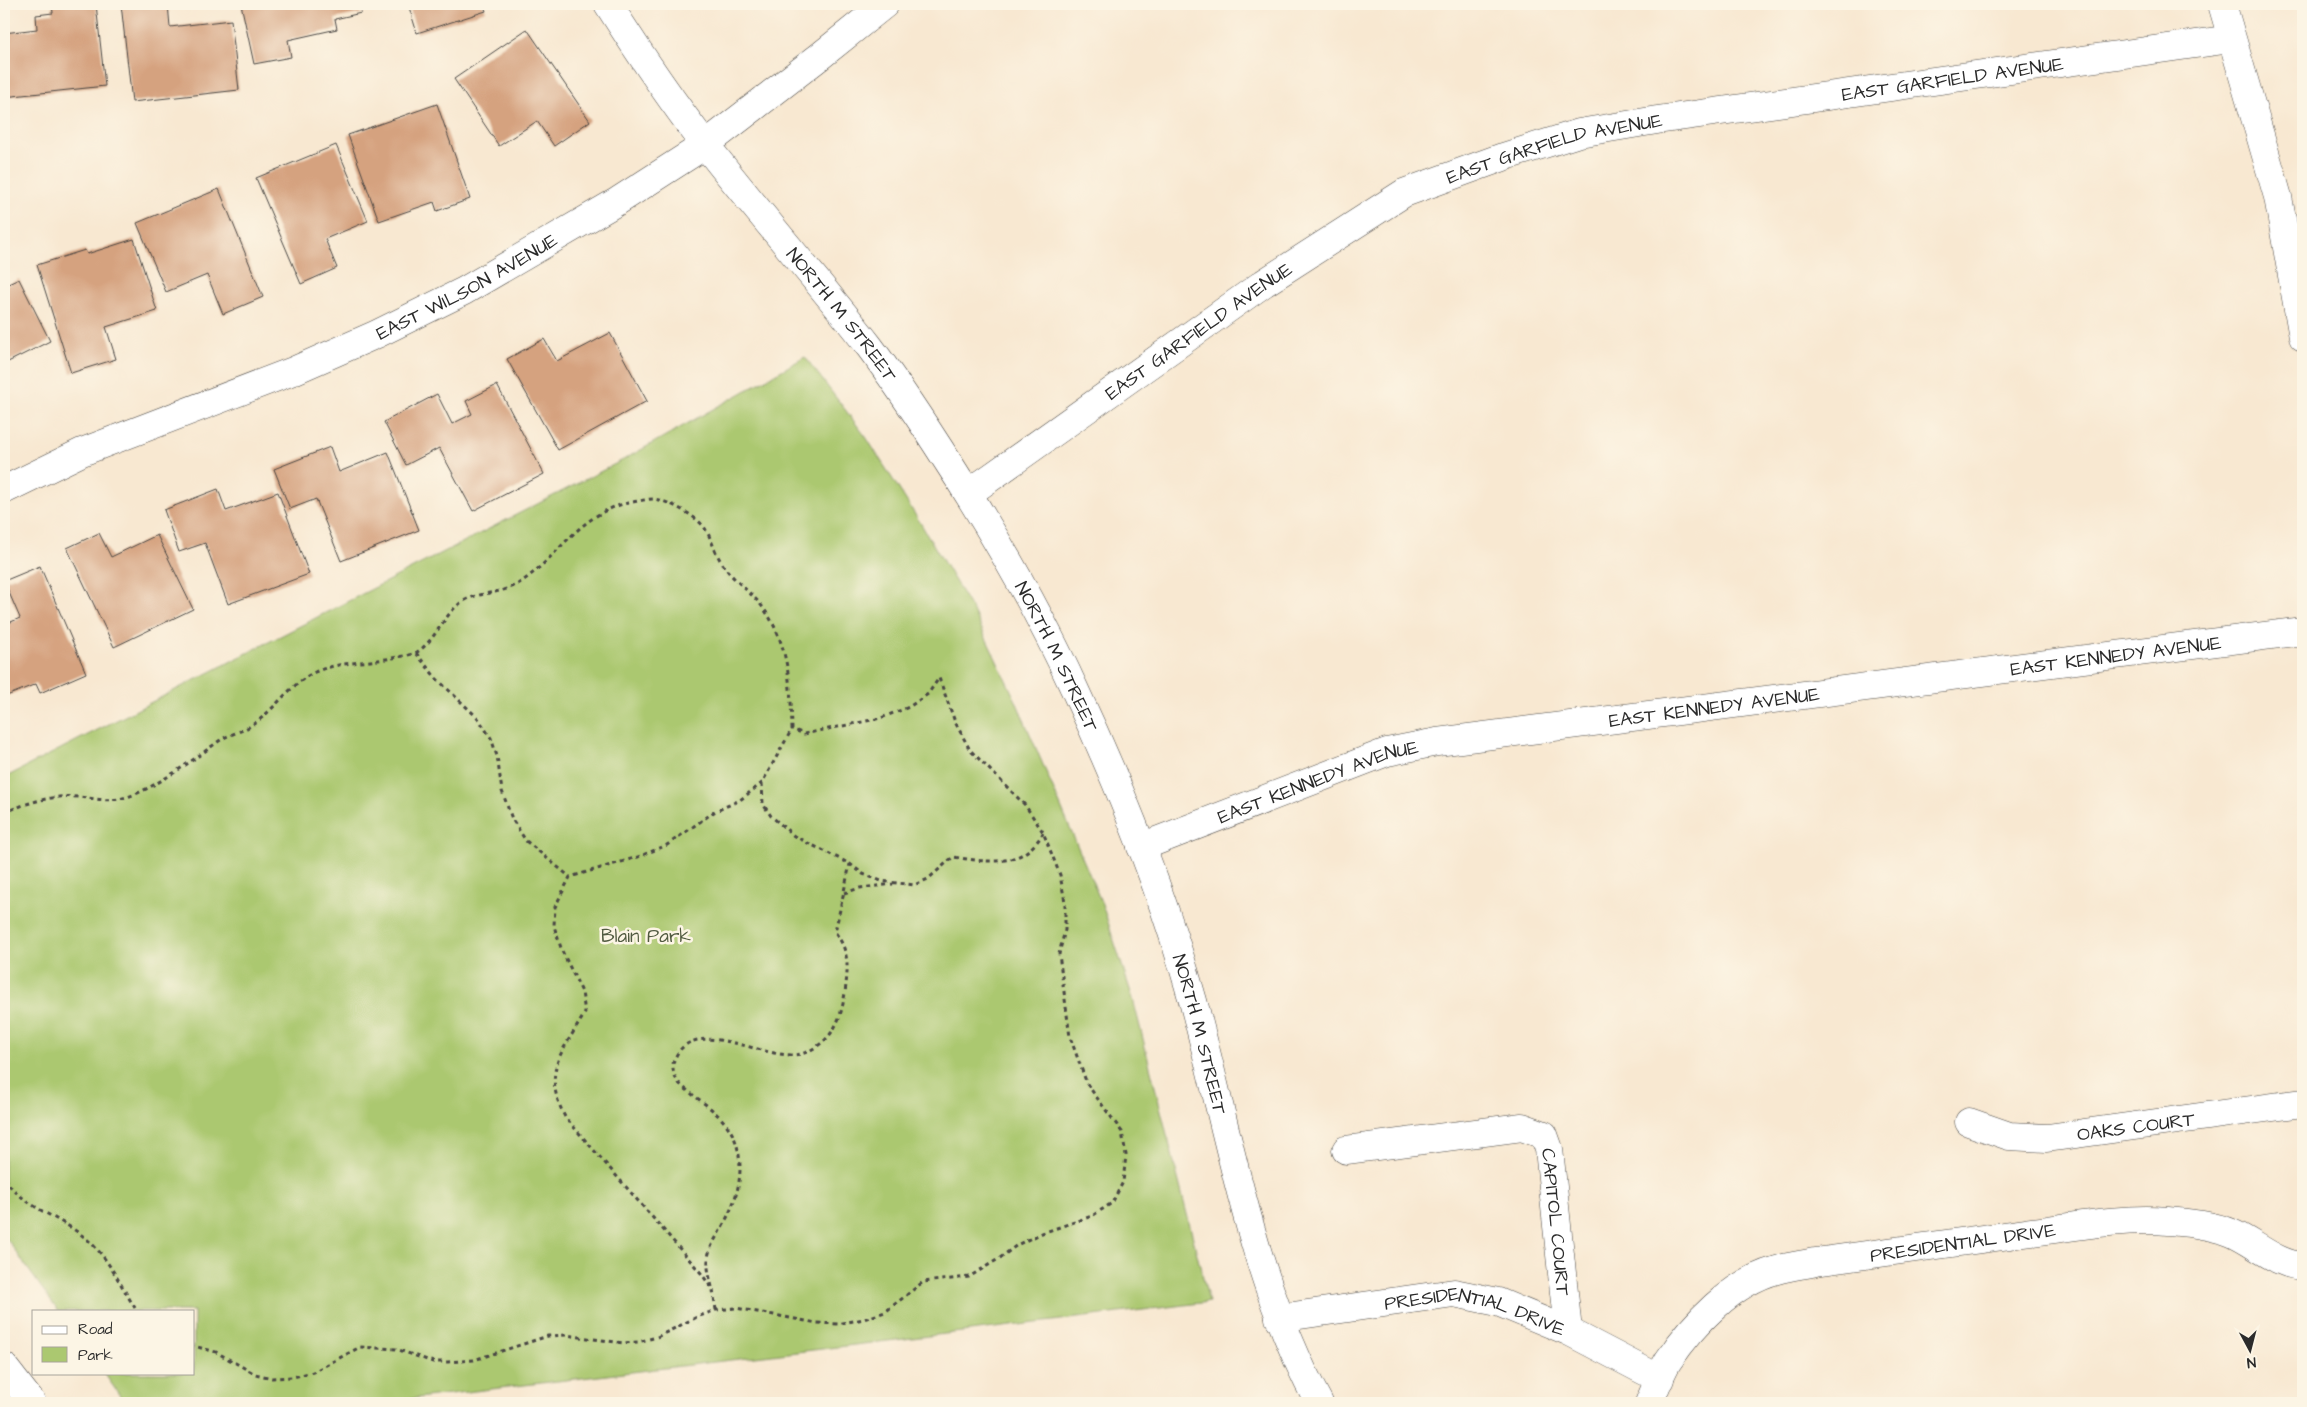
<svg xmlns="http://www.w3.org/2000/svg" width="2307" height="1407" font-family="'Architects Daughter',sans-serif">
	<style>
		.green { fill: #abc870; stroke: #6b7a4e }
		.building { fill: #d5a27f }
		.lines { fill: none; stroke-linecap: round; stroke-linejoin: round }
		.minor-casing { stroke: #4a4744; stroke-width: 29 }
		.highway-casing { stroke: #4a4744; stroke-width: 29 }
		.path { stroke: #4a4744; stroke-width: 3; stroke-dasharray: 4 4; stroke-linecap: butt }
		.minor { stroke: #fff; stroke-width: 28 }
		.highway { stroke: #fff; stroke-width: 28 }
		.labels { text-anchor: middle; stroke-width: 5; stroke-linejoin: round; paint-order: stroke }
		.street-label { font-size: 19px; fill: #2b2b2b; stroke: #fcf5e5 }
		.park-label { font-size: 19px; fill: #515a40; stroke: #fcf5e5 }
	</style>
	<rect width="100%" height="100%" fill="#fcf5e5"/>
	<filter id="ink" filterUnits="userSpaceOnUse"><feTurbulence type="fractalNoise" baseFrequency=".02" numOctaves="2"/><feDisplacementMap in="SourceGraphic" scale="10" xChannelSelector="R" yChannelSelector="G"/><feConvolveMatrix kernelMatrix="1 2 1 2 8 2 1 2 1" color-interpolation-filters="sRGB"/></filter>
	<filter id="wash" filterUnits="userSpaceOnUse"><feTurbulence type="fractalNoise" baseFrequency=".0096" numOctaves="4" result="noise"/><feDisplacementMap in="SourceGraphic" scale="20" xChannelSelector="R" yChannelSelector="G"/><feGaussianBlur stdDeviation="1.12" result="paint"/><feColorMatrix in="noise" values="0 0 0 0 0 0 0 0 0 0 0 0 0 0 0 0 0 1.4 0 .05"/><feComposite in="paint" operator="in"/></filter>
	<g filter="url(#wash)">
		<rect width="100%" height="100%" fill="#f8e8d1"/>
		<path class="green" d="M805,357L866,437L921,524L974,613L1016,701L1102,904L1133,999L1209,1302L376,1403H125L104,1373H194V1311H58L4,1235V778L623,460Z"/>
		<g id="blocks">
			<path class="building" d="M52,4H96L105,86L4,97V33L37,29L36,15L53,13Z
				M121,4H168L170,27L231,20L239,90L132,102Z
				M241,4H359L361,13L335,19L337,29L288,40L291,57L254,64Z
				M408,4H483L486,11L417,33Z
				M527,29L590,121L554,146L537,121L499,146L454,79Z
				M437,104L470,199L437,211L434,202L379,221L348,135Z
				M336,145L368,221L325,239L337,268L301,284L256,178Z
				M219,189L263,297L223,314L207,275L166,292L137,223Z
				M134,239L157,311L106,327L116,359L71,373L37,265L85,250L87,254Z
				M19,279L50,341L4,364V286Z
				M610,333L647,401L558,450L507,359L544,339L557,361Z
				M497,385L544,474L473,511L439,448L406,465L384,422L437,394L452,424L472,414L466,401Z
				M330,447L339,472L388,452L419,530L341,561L316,499L290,509L274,469Z
				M218,489L226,511L278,492L309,574L228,604L205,543L179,552L164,510Z
				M99,533L111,557L157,535L193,609L114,647L67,548Z
				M40,566L86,673L40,693L36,684L4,697V625L20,618L4,581Z"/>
		</g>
	</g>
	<g filter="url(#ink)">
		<use href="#blocks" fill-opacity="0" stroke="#4a4744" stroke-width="1"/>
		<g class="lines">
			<g class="minor-casing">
				<g id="minor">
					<path id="s1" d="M608,4C639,53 672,102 708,148C760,215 817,279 869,346C893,378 915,411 937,445C988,523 1035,603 1074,688C1121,788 1163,894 1193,1001C1230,1137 1251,1278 1319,1403"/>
					<path d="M2222,4L2278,197L2303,337"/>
					<path id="s2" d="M4,490L82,452L293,371L377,334L464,291L618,201L705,145L819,57L885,4"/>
					<path id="s3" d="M969,493L1264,283L1404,193L1503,157L1579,133L1657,120L2231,39"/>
					<path id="s4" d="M1141,847L1387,752L1437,742L2303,631"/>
					<path id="s5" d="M1969,1122L2009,1136L2047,1138L2303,1103"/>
					<path id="s6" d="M1346,1150L1522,1127L1544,1135L1549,1149L1568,1331"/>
					<path id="s7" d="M1279,1318L1454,1293L1498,1302L1568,1331L1660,1379"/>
					<path id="s8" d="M1649,1403C1655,1390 1660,1374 1668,1361C1693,1324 1732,1282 1777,1270C1789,1266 1802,1265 1815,1262C1885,1253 1955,1243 2025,1233C2072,1227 2121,1217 2168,1221C2189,1223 2212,1225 2232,1233C2255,1243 2277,1265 2303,1266"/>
				</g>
			</g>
			<g class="highway-casing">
				<path id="highway" d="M4,1367L32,1403"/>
			</g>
			<path class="path" d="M416,653L436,678L478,718L491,738L497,756L502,791L512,819L526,841L570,877
				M762,783L763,804L771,816L794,836L850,864L863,874L881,881L914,885L928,879L953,857C988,862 1022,869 1043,833
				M4,813C21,805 40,799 59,797C91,794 106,808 140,792C169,778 193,760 219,741C229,734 242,732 252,725C275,710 290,684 315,672C340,661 370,663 397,657C403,656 412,655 417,652C436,640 443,615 462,602C479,591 502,595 521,582C562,554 580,511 633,502C640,501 647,499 654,499C669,501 699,517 706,530C712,540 715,553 722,563C733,581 752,592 764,609C789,644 791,688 792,729L804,734L881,718L909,707L928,694L939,678L955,722L970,750L1025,805L1043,832L1060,875L1065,902V930L1059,954L1070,1037L1087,1084L1122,1132L1126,1155L1123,1182L1112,1203L1092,1216L1042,1233L1017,1245L1000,1258L969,1277L923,1282L885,1312L864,1319L838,1324L817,1323L736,1308L716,1310L697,1317L657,1337L638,1342L623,1343L566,1335L548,1336L474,1360L448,1362H433L396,1349L360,1347L313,1372L293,1377L272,1378L255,1374L216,1352L194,1346
				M844,893L860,888L893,884
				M4,1178C25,1209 62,1217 89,1241C109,1259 122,1288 137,1311
				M712,1287C710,1278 707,1269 708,1260C708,1249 716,1238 721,1229C736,1203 745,1175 737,1146C731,1123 711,1108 693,1095C689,1091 682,1087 679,1083C673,1076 671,1065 675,1058C695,1014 765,1062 801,1054C809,1052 818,1046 824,1041C838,1028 842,1011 845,993C848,968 850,952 835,932L850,864
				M716,1310L713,1290L701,1273L565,1117C541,1070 562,1053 585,1013L582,992L562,951L554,926L555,907L570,877L638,857L667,845L714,812L740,800L762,783L792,729"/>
			<use href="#minor" class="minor"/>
			<use href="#highway" class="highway"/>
		</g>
	</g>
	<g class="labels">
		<g class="street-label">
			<text dy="7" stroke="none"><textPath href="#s3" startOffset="1091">EAST GARFIELD AVENUE</textPath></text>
			<text dy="7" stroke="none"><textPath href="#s3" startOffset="686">EAST GARFIELD AVENUE</textPath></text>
			<text dy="7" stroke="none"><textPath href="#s2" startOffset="506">EAST WILSON AVENUE</textPath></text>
			<text dy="7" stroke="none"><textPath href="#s1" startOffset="389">NORTH M STREET</textPath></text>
			<text dy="7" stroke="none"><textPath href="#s3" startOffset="281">EAST GARFIELD AVENUE</textPath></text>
			<text dy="7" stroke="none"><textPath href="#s4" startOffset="999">EAST KENNEDY AVENUE</textPath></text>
			<text dy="7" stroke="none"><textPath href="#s1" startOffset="794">NORTH M STREET</textPath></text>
			<text dy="7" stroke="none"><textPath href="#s4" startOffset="594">EAST KENNEDY AVENUE</textPath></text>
			<text dy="7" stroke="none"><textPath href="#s4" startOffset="189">EAST KENNEDY AVENUE</textPath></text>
			<text dy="7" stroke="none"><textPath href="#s1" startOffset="1199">NORTH M STREET</textPath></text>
			<text dy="7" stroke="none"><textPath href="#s5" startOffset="170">OAKS COURT</textPath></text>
			<text dy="7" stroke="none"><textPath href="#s6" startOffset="289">CAPITOL COURT</textPath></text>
			<text dy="7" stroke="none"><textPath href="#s8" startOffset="379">PRESIDENTIAL DRIVE</textPath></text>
			<text dy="7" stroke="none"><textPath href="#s7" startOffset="200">PRESIDENTIAL DRIVE</textPath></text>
		</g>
		<g class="park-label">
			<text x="646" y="942">Blain Park</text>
		</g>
	</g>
	<rect width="2307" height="1407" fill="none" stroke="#fcf5e5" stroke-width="20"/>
	<rect x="32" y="1310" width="162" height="65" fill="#fcf5e5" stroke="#a8a49b"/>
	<rect x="42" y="1326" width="25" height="8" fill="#ffffff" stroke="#a8a49b"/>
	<text x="78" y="1334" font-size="15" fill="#2b2b2b">Road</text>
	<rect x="42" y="1347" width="25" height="15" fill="#abc870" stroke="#a8a49b"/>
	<text x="78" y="1360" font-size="15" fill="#2b2b2b">Park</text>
	<g transform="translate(2250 1350) rotate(173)" stroke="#fcf5e5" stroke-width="4" paint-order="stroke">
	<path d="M0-4L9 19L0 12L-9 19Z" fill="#2b2b2b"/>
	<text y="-8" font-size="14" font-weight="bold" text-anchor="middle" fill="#2b2b2b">N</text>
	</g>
</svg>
